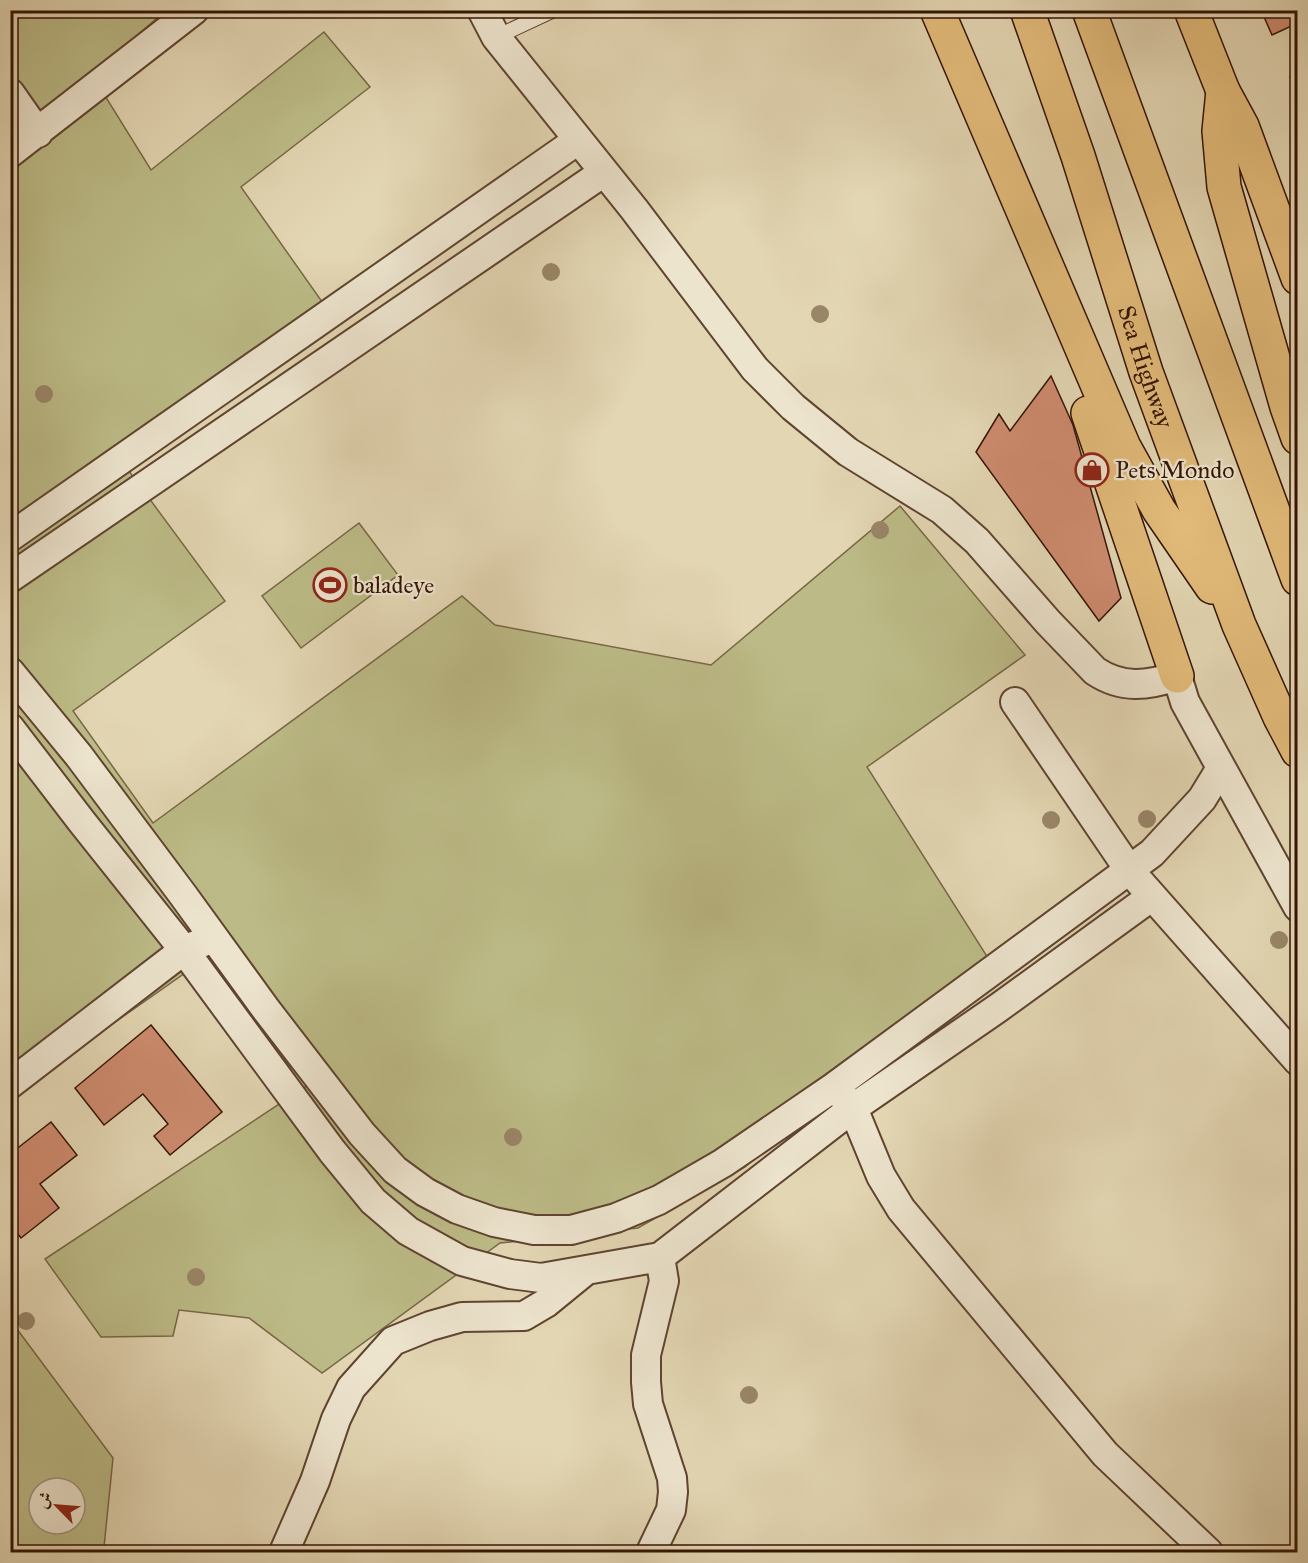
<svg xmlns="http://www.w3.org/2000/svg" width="1308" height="1563" font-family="'IM FELL Great Primer',Amiri,serif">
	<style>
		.green { fill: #bcbb87; stroke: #786746; stroke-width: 1.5; fill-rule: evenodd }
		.building { fill: #ce8b6f; stroke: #341304; stroke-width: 1.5 }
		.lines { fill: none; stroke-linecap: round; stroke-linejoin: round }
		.service-casing { stroke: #604430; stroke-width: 16 }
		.minor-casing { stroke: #604430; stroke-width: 32 }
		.motorway-casing { stroke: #341304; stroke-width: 36 }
		.service { stroke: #ede4ce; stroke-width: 14 }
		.minor { stroke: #ede4ce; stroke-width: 28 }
		.motorway { stroke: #e2bb7a; stroke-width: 33 }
		.tree { fill: #998668 }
		.labels { text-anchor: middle; stroke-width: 4.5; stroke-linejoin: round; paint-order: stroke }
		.street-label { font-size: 24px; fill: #341304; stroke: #ede4ce }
		.poi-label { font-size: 24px; fill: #341304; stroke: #ede4ce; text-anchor: start }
	</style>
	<rect width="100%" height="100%" fill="#e3d6b3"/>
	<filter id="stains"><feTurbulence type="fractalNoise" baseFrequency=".00333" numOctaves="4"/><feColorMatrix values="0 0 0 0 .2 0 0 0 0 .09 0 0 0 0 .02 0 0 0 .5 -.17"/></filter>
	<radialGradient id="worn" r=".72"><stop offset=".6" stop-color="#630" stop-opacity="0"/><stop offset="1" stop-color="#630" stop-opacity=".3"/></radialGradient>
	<path class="green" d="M11,11H165L92,75L151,170L324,32L370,87L241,187L330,313L123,463L225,601L73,711L153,823L462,596L495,625L711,665L900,506L1025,655L867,767L995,969L834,1087L745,1167L638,1228L500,1243L322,1373L249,1318L179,1310L173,1336L101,1337L45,1259L311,1083L198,964L11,1095L10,124L33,106L11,72Z
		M359,523L398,575L301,648L262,596Z
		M11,1321L113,1458L104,1547L74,1552H19L11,1550ZM39,1488H75V1524H39Z"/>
	<path class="building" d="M1261,10H1298V23L1272,35Z
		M1298,75V101L1290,77Z
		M1051,376L1073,425L1121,598L1099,621L976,452L999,414L1010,431Z
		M151,1025L222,1112L170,1155L154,1136L168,1124L143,1094L104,1125L75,1088Z
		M51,1122L77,1155L40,1184L59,1208L21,1238L10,1224V1154Z"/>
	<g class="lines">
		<g class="service-casing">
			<path id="service" d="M496,37L554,10"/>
		</g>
		<g class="minor-casing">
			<path id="minor" d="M482,10L496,37L634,209L755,369L793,407L848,452L942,510L977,541L1048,622L1095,671C1122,689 1147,686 1177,676L1185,702L1298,907
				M10,93L38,133
				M10,153L194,10
				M10,537L578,140
				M10,578L604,172
				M10,672L79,756L183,895L265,1008L362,1134L395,1170L425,1192L457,1209L494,1222L534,1230H571L616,1218L659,1200L723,1163L834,1087L1152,853L1202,799L1221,768
				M1015,702L1130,871L1298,1061
				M10,728L82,822L184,950L332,1151L373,1201L408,1231L462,1261L510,1274L541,1278L660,1257L853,1108L998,1008L1151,897
				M10,1084L184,950L201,943
				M841,1094L853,1108L881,1176L901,1209L1105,1454L1208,1552
				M284,1552L315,1481L336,1419L351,1388L393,1341L430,1326L462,1317L524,1316L546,1303L584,1272
				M651,1552L671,1510L673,1492L672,1478L648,1404L646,1382V1355L664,1281L660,1257"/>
		</g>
		<g class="motorway-casing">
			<g id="motorway">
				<path d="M937,10L1124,447L1159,510L1212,587"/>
				<path id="s1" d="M1027,10L1078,156L1146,372L1239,625L1280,717L1298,751"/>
				<path d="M1089,10L1298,579"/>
				<path d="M1191,10L1223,91L1242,126L1298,278"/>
				<path d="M1223,91L1219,131L1224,187L1287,407L1298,438"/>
				<path d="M1088,413L1177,676"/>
			</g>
		</g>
		<use href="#service" class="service"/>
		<use href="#minor" class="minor"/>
		<use href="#motorway" class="motorway"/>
	</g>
	<g class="tree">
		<circle cx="551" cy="272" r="9"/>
		<circle cx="820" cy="314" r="9"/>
		<circle cx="44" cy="394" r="9"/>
		<circle cx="880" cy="530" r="9"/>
		<circle cx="1147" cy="819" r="9"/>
		<circle cx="1051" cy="820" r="9"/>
		<circle cx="1279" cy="940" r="9"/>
		<circle cx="513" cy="1137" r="9"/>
		<circle cx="196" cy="1277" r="9"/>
		<circle cx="26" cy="1321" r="9"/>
		<circle cx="749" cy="1395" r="9"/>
	</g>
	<defs>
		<g id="shop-ring" transform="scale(1.725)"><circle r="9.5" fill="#ede4ce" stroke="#8f2418" stroke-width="1.5"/><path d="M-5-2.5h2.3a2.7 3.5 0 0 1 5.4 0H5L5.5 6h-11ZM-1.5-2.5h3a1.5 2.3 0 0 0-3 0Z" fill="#8f2418"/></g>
		<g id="stadium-ring" transform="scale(1.725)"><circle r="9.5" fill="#ede4ce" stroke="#8f2418" stroke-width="1.5"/><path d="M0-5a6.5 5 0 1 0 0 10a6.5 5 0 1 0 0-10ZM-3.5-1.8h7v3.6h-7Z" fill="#8f2418"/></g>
	</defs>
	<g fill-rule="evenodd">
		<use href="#shop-ring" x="1092" y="470"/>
		<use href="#stadium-ring" x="330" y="585"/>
	</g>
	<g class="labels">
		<g class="street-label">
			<text dy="8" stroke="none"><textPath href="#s1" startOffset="376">Sea Highway</textPath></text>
		</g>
		<g class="poi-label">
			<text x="1115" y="478">Pets Mondo</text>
			<text x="353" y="593">baladeye</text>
		</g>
	</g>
	<rect width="1308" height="1563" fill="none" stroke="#e3d6b3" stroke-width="36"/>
	<rect x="12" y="12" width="1284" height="1539" fill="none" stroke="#341304" stroke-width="3"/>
	<rect x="18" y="18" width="1272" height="1527" fill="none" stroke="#341304" stroke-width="1.5"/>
	<g transform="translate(57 1506) rotate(295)"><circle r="28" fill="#ede4ce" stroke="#a3907d" stroke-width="1.5"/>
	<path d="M0-4.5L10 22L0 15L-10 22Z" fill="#8f2418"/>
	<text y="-9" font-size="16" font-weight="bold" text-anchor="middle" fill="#341304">ش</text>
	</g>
	<rect width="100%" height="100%" filter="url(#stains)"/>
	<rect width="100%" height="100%" fill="url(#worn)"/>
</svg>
